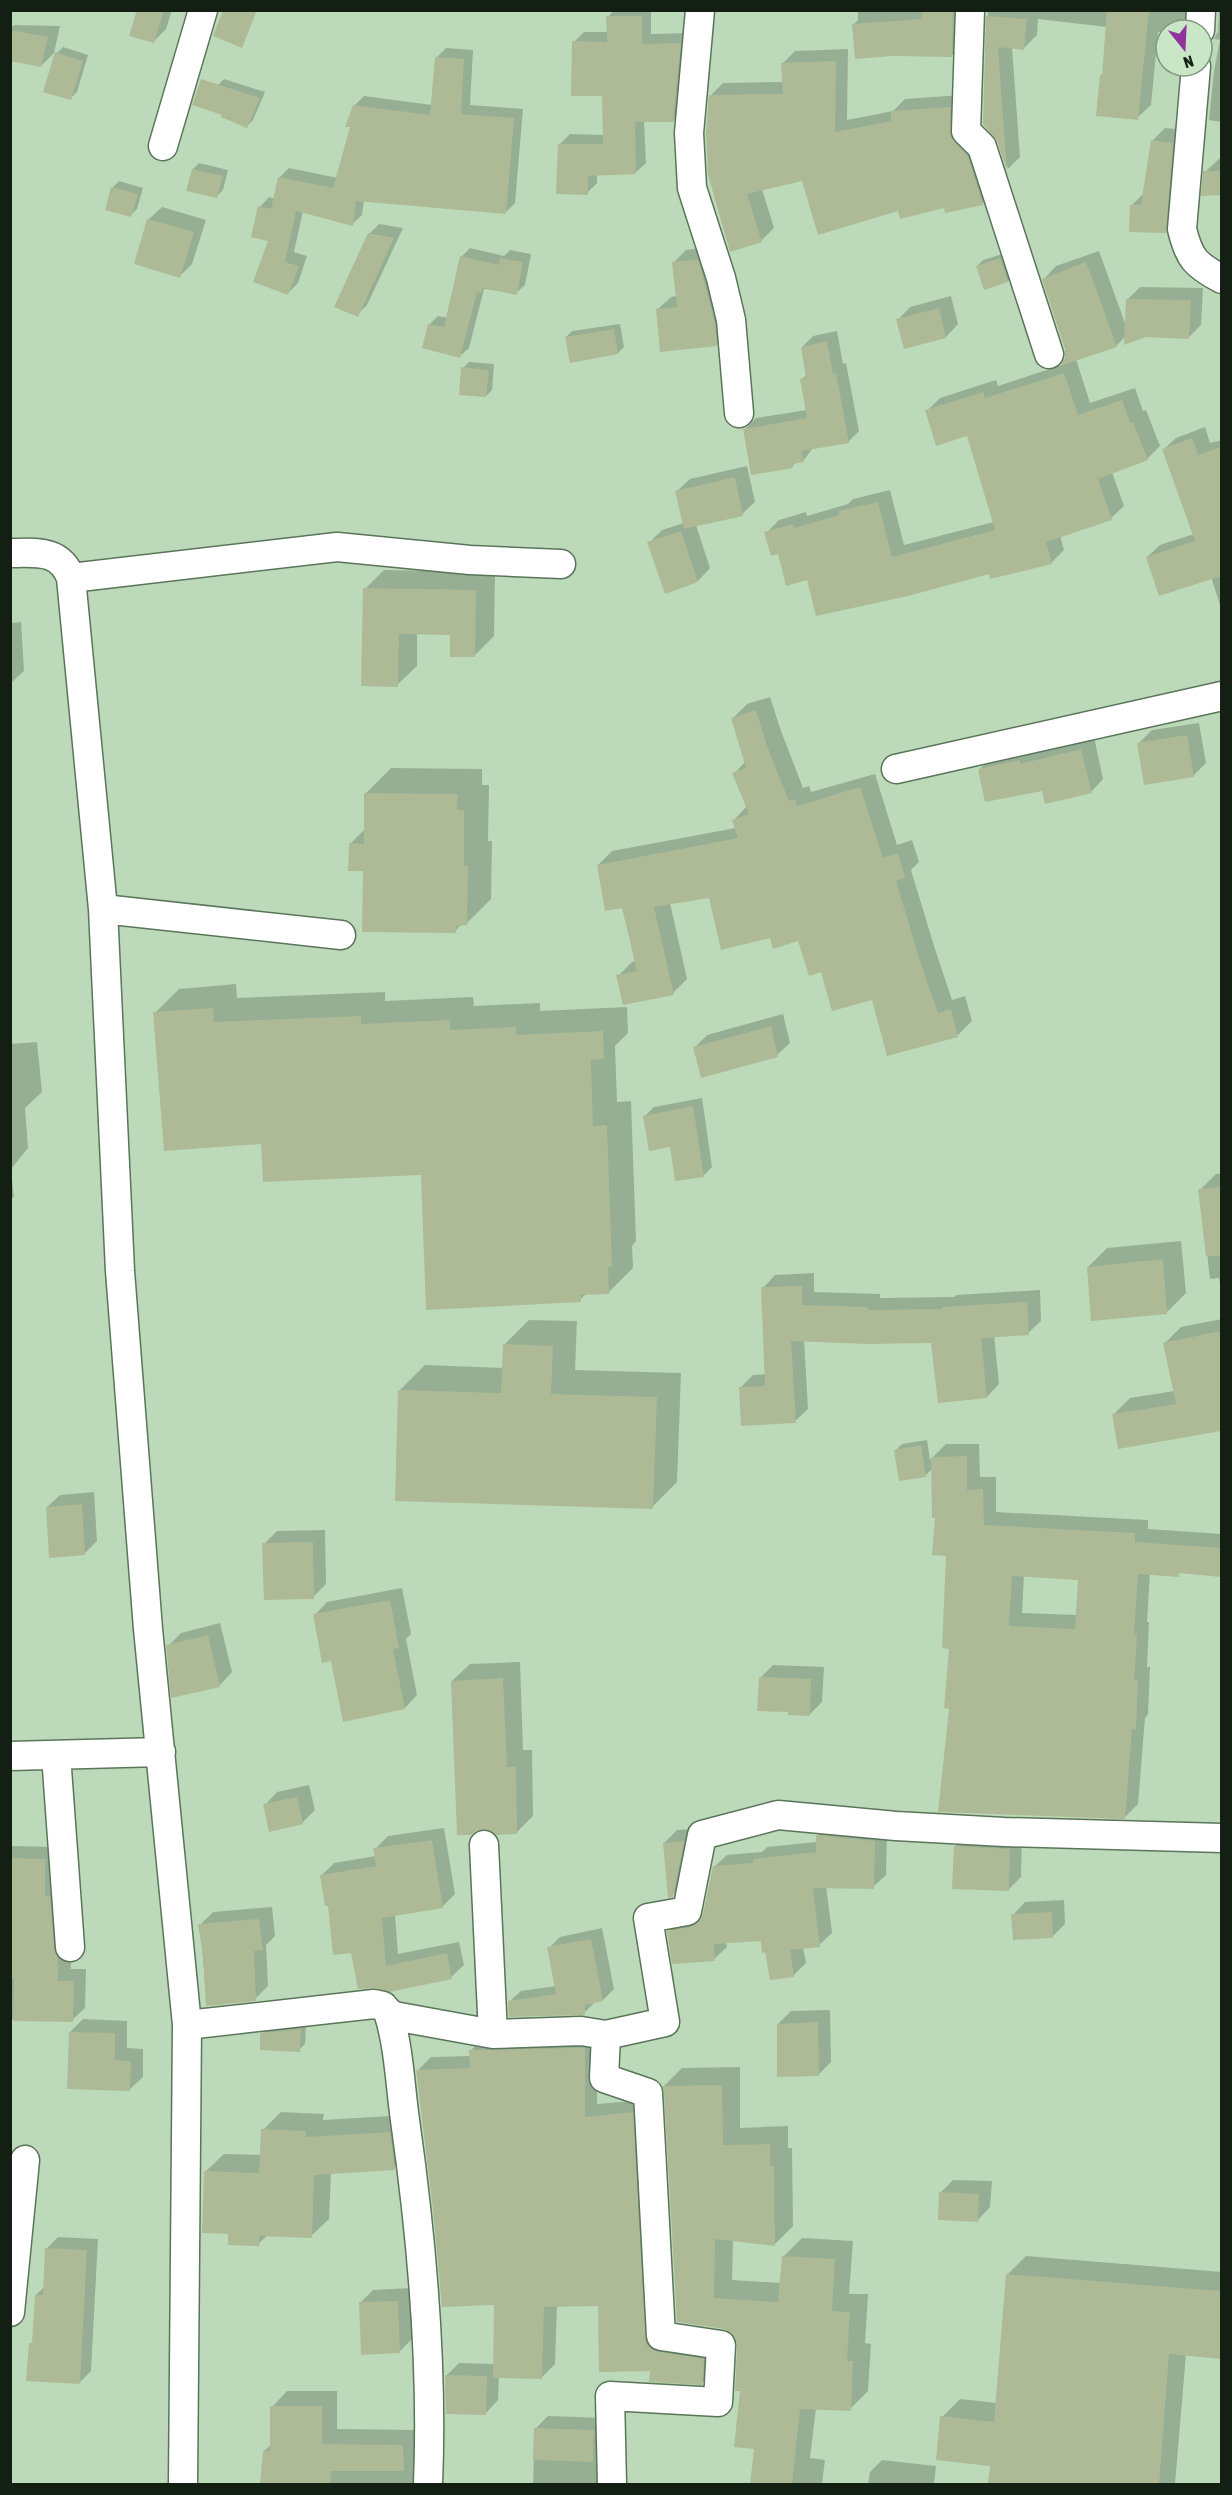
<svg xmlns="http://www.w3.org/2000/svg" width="1232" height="2495" font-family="'Asap Condensed',sans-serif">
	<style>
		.shadow { fill: #0003; fill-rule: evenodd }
		.building { fill: #adba95; fill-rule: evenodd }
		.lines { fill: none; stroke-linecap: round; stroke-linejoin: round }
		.minor-casing { stroke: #5a7559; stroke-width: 31 }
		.minor { stroke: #fff; stroke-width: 28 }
	</style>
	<rect width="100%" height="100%" fill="#bcdaba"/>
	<path class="shadow" d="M139,10H172L166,29L153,42Z
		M614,10H651V34L690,33L683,111L673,121H644L646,163L635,173L597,174V183L587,193L560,144L570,134L604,135L603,95L574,42L584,32H608V17Z
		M858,10H967L965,43L951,56L853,25L858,20Z
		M988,10H1197L1190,30L1158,32L1151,105L1137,118L1107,27L1038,19L1037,35L1024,48L1012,47L1020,157L1008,169L999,141L984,124Z
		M1222,10V122L1209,120L1214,71L1220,40L1214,39L1218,31L1219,10Z
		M14,25L60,26L54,53L41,66L10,60V29Z
		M63,47L88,55L77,92L71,98L57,53Z
		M446,48L473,50L470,105L523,109L515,203L505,213L364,200L362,215L352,224L303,211L294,252L307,256L298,283L288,293L260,207L269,197L275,199L279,178L289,168L338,178L351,126L354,106L364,96L432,105L436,58Z
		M848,49L847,120L893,111L905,99L962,95L995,190L983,203L946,212L945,206L899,209L803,179L762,189L774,228L761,241L710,96L723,83L784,82L783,63L795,51Z
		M224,79L265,92L253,120L247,126L218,85Z
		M1165,128L1185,130L1178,219L1165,232L1132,205L1145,192L1153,140Z
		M1222,156V194H1203L1205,172Z
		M199,163L228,170L223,190L217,196L193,169Z
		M119,181L143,188L137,209L131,215L107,209L113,187Z
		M162,207L206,220L192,264L180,276L135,263L149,219Z
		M379,224L403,228L367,305L357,315L369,234Z
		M710,247L729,332L716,345L658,309L671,297L677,296L673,263L686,250Z
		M470,248L504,256L510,250L531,254L525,285L516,293L484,289L469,348L460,356L424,347L430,324L438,316L448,318L461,257Z
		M1099,251L1126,326L1128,299L1140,287L1203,288L1201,325L1189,337L1126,336L1116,346L1076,359L1090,403L1135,388L1143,411L1146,410L1160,446L1147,459L1112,472L1124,506L1111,518L1060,535L1064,550L1051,563L990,572L808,578L779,552L766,533L779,520L806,512L807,516L848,504L853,499L890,490L904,545L994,522L968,434L927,411L940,398L996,380L998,386L1062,365L1066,358V349L1044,279L1056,266Z
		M1006,253L1014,275L1008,281L977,266L983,260Z
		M951,296L958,324L946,337L905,347L898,320L910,307Z
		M620,324L624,347L618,353L566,337L572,331Z
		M837,331L843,364L846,363L859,431L848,442L813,448L803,461L797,462L792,466L745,429L756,418L807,410L802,379L807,374L802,347L813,336Z
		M469,362L494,364L492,390L486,396L463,368Z
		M1205,427L1210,443L1222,440V611L1211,577L1147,557L1160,545L1194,534L1163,450L1176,438Z
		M747,466L755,502L742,514L696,525L710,568L698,581L649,543L662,530L684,523L677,491L690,479Z
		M384,570L495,572L494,636L474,656L451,633H417V666L397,685L365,589Z
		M21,622L24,671L10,684V623Z
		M770,697L781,731L803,788L809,786L811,792L875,774L897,845L912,840L919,862L911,870L935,949L952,1000L965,996L972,1021L958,1035L873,998L822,970L799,939L771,936L710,896L670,903L687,979L673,993L618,976L632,962L636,961L623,906L598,865L612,851L736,828L734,820L747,806L734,774L745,762L732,719L747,704Z
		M1199,723L1206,763L1193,776L1139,743L1152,730Z
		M1094,737L1103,779L1091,792L1043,789L980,769L993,756Z
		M391,768L482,769V785H489L488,841H492L491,899L466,924H462L455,931L364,870L350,844L365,829L366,793Z
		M236,984L237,998L385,992V1001L473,997L474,1006L540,1003V1011L627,1007L628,1033L615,1046L617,1102L631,1101L636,1241L632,1246L633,1268L609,1292L587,1293L580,1300L422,1174L263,1143L155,1013L179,989Z
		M783,1014L790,1043L777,1055L695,1047L707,1035Z
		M37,1042L42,1092L25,1108L28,1148L11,1169L14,1197L10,1200V1044Z
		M702,1098L712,1167L703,1176L671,1146L645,1116L654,1107Z
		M1222,1173V1299L1219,1278L1210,1279L1200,1190L1216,1174Z
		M1181,1241L1186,1293L1167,1312L1088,1267L1107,1248Z
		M814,1273V1292L880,1294V1298L954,1297L957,1295L1040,1290L1041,1321L1028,1333L994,1335L999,1384L987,1397L933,1342L804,1340L808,1409L795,1421L740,1388L753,1375L766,1374L763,1288L775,1275Z
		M1222,1319V1430L1120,1448L1114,1414L1130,1398L1174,1391L1165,1343L1181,1327Z
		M529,1320L577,1321L575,1370L681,1373L677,1482L652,1507L400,1390L425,1365L504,1368V1345Z
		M927,1440L930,1460L946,1444H979L980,1477H996V1512L1148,1520V1529L1222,1534V1575L1181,1572L1178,1575L1150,1573L1147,1622H1149L1147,1667H1150L1148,1714L1145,1718L1138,1804L1125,1817L950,1707L948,1555L936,1517L933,1468L926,1475L896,1450L902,1444ZM1024,1575L1079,1578L1077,1615L1022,1613Z
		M94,1492L97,1541L84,1554L47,1507L60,1495Z
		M325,1530L326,1584L313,1597L264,1544L277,1531Z
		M402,1588L411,1634L406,1639L417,1695L405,1708L332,1659L315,1615L327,1602Z
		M220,1623L232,1672L220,1685L173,1696L168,1646L181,1633Z
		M520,1662L523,1750H532L533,1816L516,1833L452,1681L470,1664Z
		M773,1665L824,1667L822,1702L809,1715L789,1710L760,1678Z
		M309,1785L315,1810L302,1823L265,1805L277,1792Z
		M830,1823L887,1829L886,1875L873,1887L826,1886L832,1933L819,1945L803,1947L806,1963L794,1975L766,1951L762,1939L726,1942L727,1947L714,1959L669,1932L681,1919L705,1915L714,1867L727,1855L762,1852L767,1847L817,1842V1836Z
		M444,1828L455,1894L442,1907L395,1915L398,1954L459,1942L464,1965L451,1977L390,1990L353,1951L329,1904L321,1876L334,1863L376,1856L375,1849L388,1836Z
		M696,1829L685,1882L672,1895L664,1843L677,1830Z
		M968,1834L1022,1836L1021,1877L1008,1890L955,1846Z
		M10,1846L57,1847L70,1945L71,1969H86L85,2008L72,2020L12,2019Z
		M1064,1900L1065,1924L1053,1936L1013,1915L1025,1902Z
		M272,1907L275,1936L266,1945L268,1986L255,1999L207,2005L200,1925L213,1912Z
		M602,1928L614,1989L603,2000L595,2002L584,2013L509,2002L521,1991L556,1986L549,1948L560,1937Z
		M830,2010L831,2062L818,2075L778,2024L791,2011Z
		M83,2019L127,2021V2048L143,2049V2077L130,2089L70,2032Z
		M306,2024L305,2044L299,2050L262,2034L268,2028Z
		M598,2036L597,2104L645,2100L659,2330L716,2346L715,2370L702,2383L652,2369L599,2305H557L555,2364L542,2377H499L498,2400L486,2413L446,2376L459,2363L495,2364L496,2303L434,2209L417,2071L431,2057L471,2056L470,2051L484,2038Z
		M740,2067V2128L788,2126V2148H792L793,2226L775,2244L733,2239L732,2280L781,2283L784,2256L802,2238L853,2241L849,2294H868L865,2343L871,2344L868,2391L850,2409L816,2408L810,2458L825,2460L822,2484H751L756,2448L742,2390L739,2345L732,2331L724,2327L678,2320L664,2086L682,2068Z
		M281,2112L324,2114L323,2120L407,2115L412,2151L394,2168L331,2173L329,2219L311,2236L268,2235L258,2244L230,2232L206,2171L224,2154L262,2155L263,2130Z
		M953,2180L992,2181L990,2207L978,2220L941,2192Z
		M58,2237L98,2239L91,2371L79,2383L30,2344L34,2340L36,2295L44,2287L46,2249Z
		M1026,2256L1222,2272V2357L1186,2354L1175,2484H990L992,2465L942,2417L960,2399L997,2403L1007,2275Z
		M410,2288L412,2339L399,2352L360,2303L373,2290Z
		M287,2391H337V2429L418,2430L420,2484H262L264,2451L272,2444V2407Z
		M548,2416L606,2418L600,2484H533L535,2429Z
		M882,2460L936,2466L934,2484H868L870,2472Z"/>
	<path class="building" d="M137,10H164L154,43L129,36Z
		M223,10H257L242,48L213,36Z
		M922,10H953L952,57L892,56L855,59L852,24L921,19Z
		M1107,10H1149L1138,120L1096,116L1100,75H1102Z
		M606,16H642V44L681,43L673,122H635L636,174L588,176V195L556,194L558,144H603L602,96H571L572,41L607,42Z
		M986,16L1027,19L1024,50L998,47L1007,171L997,141L983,124Z
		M10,30L48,37L41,67L10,61Z
		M55,52L83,61L71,100L43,92Z
		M435,57L464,59L461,114L514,118L506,214L356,201L353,226L296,211L285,262L299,266L288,295L253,282L268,241L251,237L258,206L271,209L278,177L333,188L350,127H345L353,105L430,115Z
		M836,61L835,132L891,121V111L950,107L951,137L968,156L983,205L945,213L944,208L900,219L898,211L818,235L802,181L747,194L762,242L730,252L708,175L706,133L709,95L783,94L781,63Z
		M201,79L260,98L247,128L221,117L222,115L192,105Z
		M1151,140L1173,143L1166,233L1129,232L1130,205H1141Z
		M192,169L223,176L217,198L186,191Z
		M1203,171H1221V195L1201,196Z
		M111,187L138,194L131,217L105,210Z
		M147,219L194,232L180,278L134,264Z
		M368,233L394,238L358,317L334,307Z
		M460,256L499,265L500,258L523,262L517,295L483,288L481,293L477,292L460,358L422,348L428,324L444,327Z
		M1000,258L1008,282L984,290L976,266Z
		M698,259L715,323L717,346L660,352L656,309L677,307L672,262Z
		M1086,262L1117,347L1060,366L1065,358V349L1042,279Z
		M1126,299L1191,300L1189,339L1146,337L1124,345Z
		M939,308L946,338L904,349L896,319Z
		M614,329L618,354L570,363L565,337Z
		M827,341L833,374L836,373L849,443L802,451L804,462L792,464L793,468L751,475L743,429L807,418L800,379L806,378L801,347Z
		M461,367L489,370L486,397L459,395Z
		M1064,373L1078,415L1122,400L1130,423L1133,422L1148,460L1098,479L1112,520L1046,542L1052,564L990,579L989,574L908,596L816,616L807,580L786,586L778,554L771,556L764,532L793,524L794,528L839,515L838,511L878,502L892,557L995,530L967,436L936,446L925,410L983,392L985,398Z
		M1192,438L1198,455L1221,447V576L1159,596L1146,557L1195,541L1162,449Z
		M735,477L743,516L684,529L675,491Z
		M681,531L698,582L665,594L647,542Z
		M363,588L476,590L475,657H450V635L399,634L398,687L361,686Z
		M756,710L767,746L789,801L795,799L797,806L860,787L883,858L898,853L905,878L896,881L921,964L938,1013L951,1009L958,1037L887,1056L872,1000L832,1011L821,972L809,976L798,941L773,949L770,938L721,950L709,898L654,907L674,995L623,1005L616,975L637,971L622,908L605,911L597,865L738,838L732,820L749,814L732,773L746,768L731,718Z
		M1187,735L1194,777L1144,785L1137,743Z
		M1081,749L1092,793L1045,804L1042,791L985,802L978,769L1020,760V764Z
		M364,793L458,794L457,810H464V866H468L467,925L456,926V933L362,932L363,871H348L349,843L364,844Z
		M213,1008L214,1022L361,1016V1024L450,1020V1030L516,1027V1035L603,1031L604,1059L591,1060L593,1126L607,1125L612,1267H608L609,1294L581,1295V1302L426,1310L421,1175L263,1182L261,1144L164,1151L153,1012Z
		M771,1026L778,1057L701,1078L693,1047Z
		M693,1106L704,1177L675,1181L670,1147L649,1151L643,1116Z
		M1221,1187V1256H1206L1198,1189Z
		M1163,1259L1167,1314L1091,1321L1087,1267Z
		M802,1286V1305L868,1307V1310L942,1309V1307L1027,1302L1029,1335L981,1338L987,1398L938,1403L931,1343L867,1344L791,1341L796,1423L741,1426L739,1387L765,1386L761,1287Z
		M1221,1331V1431L1118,1449L1112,1414L1176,1404L1163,1343Z
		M503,1344L553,1346L551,1394L657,1397L653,1509L395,1501L398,1390L501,1393Z
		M921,1445L926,1477L899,1481L894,1450Z
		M967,1456V1490L983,1489L984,1525L1135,1533V1542L1221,1548V1577L1179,1573V1577L1138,1574L1134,1635H1137L1134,1680H1138L1136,1729H1132L1125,1819L938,1812L949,1709L944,1708L949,1649L942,1648L946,1556L932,1555L935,1518H932L931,1457ZM1012,1576L1078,1580L1075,1629L1009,1626Z
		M82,1504L85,1555L49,1558L46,1507Z
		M313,1542L314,1599L264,1600L262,1543Z
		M390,1600L399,1648L393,1649L405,1709L343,1722L331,1661L322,1663L313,1614Z
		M208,1635L220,1687L171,1698L166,1645Z
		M759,1677L811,1679L810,1716L788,1715V1712L757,1711Z
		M503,1678L507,1767H516L517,1834L496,1835L484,1829L476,1831L471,1835H457L451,1681Z
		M297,1797L303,1824L269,1832L263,1804Z
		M816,1835L875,1841L874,1889L813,1888L820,1947L790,1950L794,1977L770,1980L765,1952L762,1953L761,1941L714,1944L715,1961L672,1964L667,1931L690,1927L699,1922L703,1914L713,1866L753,1863V1859L816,1852Z
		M432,1840L443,1908L382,1918L386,1966L447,1953L452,1979L389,1992L377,1988L358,1989L351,1953L333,1955L328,1906H325L320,1875L376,1866L373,1848Z
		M684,1841L673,1897L668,1898L663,1843Z
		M954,1846L1010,1849L1009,1891L952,1889Z
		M10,1858L45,1859V1896H50L54,1948L58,1958V1981H74L73,2022L13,2021L14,1978H10Z
		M1052,1912L1053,1938L1013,1940L1011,1914Z
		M259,1919L263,1950L254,1951L256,2001L206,2006L203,1956L198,1924Z
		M591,1939L603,2001L585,2005V2015L509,2017L508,2001L556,1994L547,1947Z
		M818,2022L819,2076L777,2077V2024Z
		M301,2029L300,2052L260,2050V2033Z
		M69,2032L115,2033V2060L131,2061L130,2091L67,2089Z
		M580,2048H585V2117L633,2112L646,2344L651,2349L659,2352L704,2359L702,2385L649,2382L650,2371L599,2372L598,2306L544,2307L542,2379L493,2378L494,2305L442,2307L433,2209L416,2070L470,2068L469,2050Z
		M722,2085L723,2145L770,2144V2166H774L775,2246L715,2239L714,2298L778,2302L782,2256L835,2259L832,2311L850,2312L847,2361H853L851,2411L800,2409L792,2484H750L754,2449L734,2447L740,2391H735L737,2346L736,2338L724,2329L677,2322L664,2092L662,2086Z
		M261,2129L306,2131V2137L390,2132L395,2170L314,2175L312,2238L259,2236V2246L228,2245V2234L202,2233L204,2171L259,2173Z
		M939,2192L979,2194L978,2222L938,2220Z
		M45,2248L87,2250L80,2384L26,2381L29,2343H32L35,2295H43Z
		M1006,2274L1221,2291V2359L1169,2354L1159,2484H988L990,2466L936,2460L940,2416L994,2422Z
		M398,2301L400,2353L361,2355L359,2302Z
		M445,2375L487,2376L486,2415L446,2414Z
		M270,2406H322V2444L403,2445L404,2471H331L330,2484H260L263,2451H270Z
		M534,2428L594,2430L593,2462L533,2460Z"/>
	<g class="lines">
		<g class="minor-casing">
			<path id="minor" d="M700,10L689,133L692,188L721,278L731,320L739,413
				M970,10L966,131L982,147L1049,354
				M1200,30L1201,10
				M1196,66L1182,229C1189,258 1195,265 1222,279
				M163,146L203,10
				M10,553C37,553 60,549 71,578L103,909L120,1271L148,1629L187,2025L183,2484
				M71,578L337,547L470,560L561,564
				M896,769L1222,696
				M103,909L341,935
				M56,1755L70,1947
				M10,1756L161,1752
				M484,1845L493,2034
				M388,2012L394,2016L493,2034L581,2031L606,2035L665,2022L648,1918L687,1911L702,1835L778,1815L896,1826L1004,1832L1222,1838
				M187,2025L374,2004L383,2006L388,2012C399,2046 400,2085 405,2120C422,2240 433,2364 428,2484
				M606,2035L604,2078L648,2093L661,2336L721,2345L718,2402L610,2396L612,2484
				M10,2312L25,2160"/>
		</g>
		<use href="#minor" class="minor"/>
	</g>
	<rect width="1232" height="2495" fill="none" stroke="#141f14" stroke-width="24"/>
	<g transform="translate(1184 48) rotate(162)"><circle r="28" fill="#c9e7c7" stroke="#81977f" stroke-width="1.5"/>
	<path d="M0-4.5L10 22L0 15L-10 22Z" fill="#91339c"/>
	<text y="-9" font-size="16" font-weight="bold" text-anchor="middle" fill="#141f14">N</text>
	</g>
</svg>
